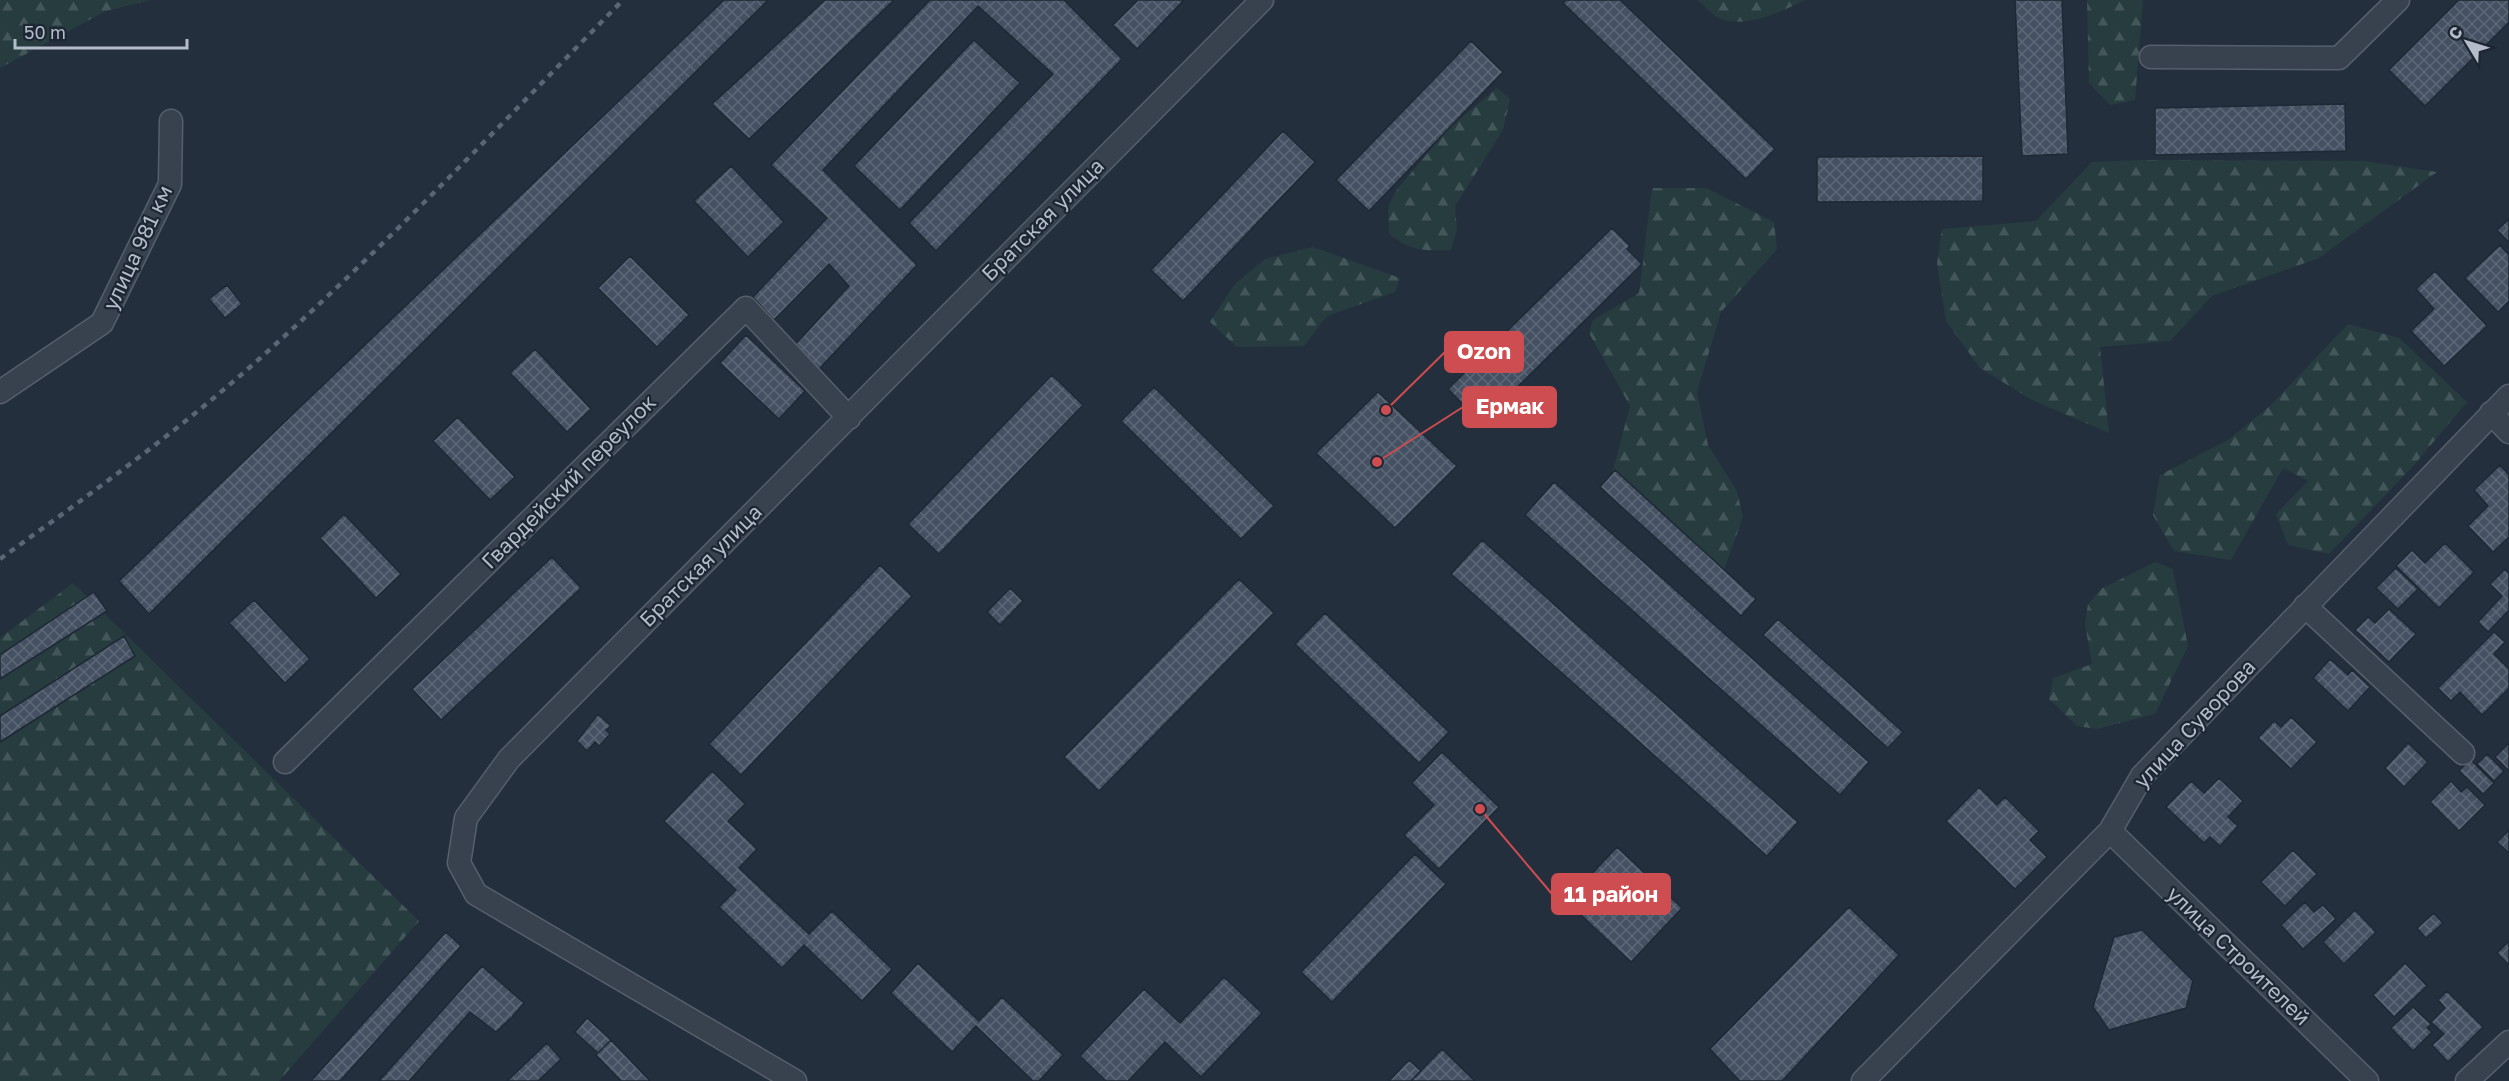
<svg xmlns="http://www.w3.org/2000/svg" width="2509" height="1081" font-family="'Golos Text',sans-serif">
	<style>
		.forest { fill: url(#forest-firs) }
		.building { fill: url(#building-cross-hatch); stroke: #1f2835; stroke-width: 1.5 }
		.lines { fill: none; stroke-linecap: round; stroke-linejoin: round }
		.minor-casing { stroke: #565f6c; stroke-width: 25 }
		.minor { stroke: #38414e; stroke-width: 22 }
		.rail { stroke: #5a6575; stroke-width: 4.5; stroke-dasharray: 6 6; stroke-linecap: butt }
		.labels { text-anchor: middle; stroke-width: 4.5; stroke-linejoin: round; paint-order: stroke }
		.street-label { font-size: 21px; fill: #b4bcc9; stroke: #1d2633 }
		.leader { fill: none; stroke: #ce4d50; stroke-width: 2 }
		.callout-dot { fill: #ce4d50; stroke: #1d2633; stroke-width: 2 }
		.callout { fill: #ce4d50; stroke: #ce4d50; stroke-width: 2 }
		.callout-label { font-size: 22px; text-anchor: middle; font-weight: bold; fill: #fff }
	</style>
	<defs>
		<pattern id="forest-firs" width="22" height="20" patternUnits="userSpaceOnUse" patternTransform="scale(1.5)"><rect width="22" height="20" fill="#263c3f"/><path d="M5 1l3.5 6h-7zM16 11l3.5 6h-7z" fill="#435659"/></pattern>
		<pattern id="building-cross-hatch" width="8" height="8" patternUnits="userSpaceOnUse" patternTransform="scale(1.5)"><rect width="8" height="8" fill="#455162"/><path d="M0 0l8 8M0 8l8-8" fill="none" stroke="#5d6877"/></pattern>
	</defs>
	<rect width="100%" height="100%" fill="#242f3e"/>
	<path class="forest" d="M0,0H151L106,11L0,68Z
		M1697,0H1805C1783,11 1743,30 1719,18C1711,14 1704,5 1697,0Z
		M2087,0H2143L2135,100L2110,105L2089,83Z
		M1497,88L1510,99L1503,130L1455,206L1457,230L1451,250C1423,251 1412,251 1389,234L1388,207L1395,192L1448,129Z
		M2145,160L2364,161L2437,172L2319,258L2212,296L2170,341L2100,347L2109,433L2032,400L1980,368L1946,321L1937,263L1942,229L2036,221L2092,162Z
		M1652,188H1706L1774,222L1777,249L1721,312L1697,392L1708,445L1737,491L1743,517L1724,570L1609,485L1630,406L1589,333L1593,320L1639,293Z
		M1313,247L1400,278L1395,292L1327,316L1304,346L1237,347L1210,322L1234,285L1265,259Z
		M2348,324L2399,338L2467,402L2414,465L2329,554L2288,545L2276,514L2308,481L2283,468L2231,560L2174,551L2153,515L2160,475L2228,440L2270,406Z
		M2155,562L2173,569L2188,646L2155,714L2097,729L2077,726L2049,699L2053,678L2092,664L2085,624L2088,604L2101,589Z
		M73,583L419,921L279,1081H0V638Z"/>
	<path class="building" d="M724,0H768L149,614L119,581Z
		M825,0H894L749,139L712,104Z
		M930,0H1064L1122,59L936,251L909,223L1053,74L978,6L823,170L917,265L819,369L793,347L849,286L829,264L774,320L753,297L827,218L771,165Z
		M1138,0H1184L1137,49L1113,25Z
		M1566,0H1620L1775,149L1746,179L1563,3Z
		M2015,0H2062L2068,154L2022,156Z
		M2459,0H2509V22L2425,106L2389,70Z
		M974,40L1020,83L900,210L854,166Z
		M1471,41L1503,72L1369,211L1336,180Z
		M2345,104L2346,151L2155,155V108Z
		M1283,131L1315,162L1183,301L1151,270Z
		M1983,156V201L1817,202V157Z
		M731,166L784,222L748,257L694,201Z
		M2509,219V242L2497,230Z
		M1612,228L1630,246L1627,249L1642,264L1481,423L1448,389Z
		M2500,245L2509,255V301L2498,312L2465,278Z
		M630,256L689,315L657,347L598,288Z
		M2435,271L2487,326L2444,366L2411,331L2434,309L2416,289Z
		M227,285L242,304L225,318L209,299Z
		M746,335L805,391L779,419L720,363Z
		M535,349L591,409L567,432L510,373Z
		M1052,375L1083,405L939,554L908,524Z
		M1154,387L1274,506L1241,539L1121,421Z
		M1378,392L1457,466L1395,528L1316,453Z
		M458,417L515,477L490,500L433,441Z
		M2500,465L2509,475V537L2493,552L2468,526L2488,506L2474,490Z
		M1615,470L1756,599L1741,616L1600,487Z
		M1554,482L1869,762L1840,795L1525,515Z
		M344,514L401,574L376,598L320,538Z
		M1482,540L1798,822L1767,856L1451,574Z
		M2445,543L2474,572L2439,608L2396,566L2412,550L2425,563Z
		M552,557L581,588L441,720L412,689Z
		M880,565L912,596L741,775L709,744Z
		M2396,568L2418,589L2398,609L2376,588Z
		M2505,569L2509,573V610L2488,632L2478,622L2502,596L2490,584Z
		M1239,579L1274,613L1099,791L1064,757Z
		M1010,588L1023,601L1000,625L987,612Z
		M94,592L107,611L0,679V655Z
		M254,600L310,659L285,683L229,623Z
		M2389,609L2416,634L2389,662L2355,630L2368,617L2375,623Z
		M1325,613L1449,732L1419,763L1295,644Z
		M1778,619L1903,732L1888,748L1763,635Z
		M2494,632L2505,642L2494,654L2509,669V688L2482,715L2460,692L2451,701L2438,688Z
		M124,636L135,656L0,742V716Z
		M2330,659L2348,675L2352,670L2370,687L2348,711L2313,678Z
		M598,714L611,726L606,730L610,734L599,746L595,742L587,751L577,741Z
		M2291,717L2317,742L2291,769L2258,738L2274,721L2281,727Z
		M2408,743L2428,762L2404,787L2385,768Z
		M2509,743V771L2495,757Z
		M1442,752L1499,807L1439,869L1404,835L1434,805L1412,783Z
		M2487,754L2504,771L2494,781L2477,764Z
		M2470,759L2494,783L2483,794L2459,771Z
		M712,771L745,804L728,821L757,849L739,868L809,934L832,911L892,969L862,1001L804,945L782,968L719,907L736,890L664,821Z
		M2219,778L2243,801L2228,817L2238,826L2220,846L2210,837L2204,843L2166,807L2191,781L2204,793Z
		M2451,781L2461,792L2467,787L2485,805L2459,831L2430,802Z
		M1979,787L1997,805L2005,797L2039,831L2030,840L2047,857L2015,889L1946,821Z
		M2509,830V853L2497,842Z
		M1617,847L1682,908L1631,962L1566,901Z
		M2293,850L2317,874L2285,906L2261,882Z
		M1415,854L1446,884L1332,1002L1301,972Z
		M2305,902L2314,912L2323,905L2336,919L2303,949L2281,925Z
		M1849,907L1899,955L1782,1081H1740L1710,1049Z
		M2355,910L2376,932L2344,964L2323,942Z
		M2434,913L2443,923L2426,938L2417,928Z
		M2142,930L2193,981L2186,1008L2109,1030L2093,1007L2114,937Z
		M446,932L461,946L340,1081H311Z
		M2509,941V965L2497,953Z
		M918,963L979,1021L1002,997L1063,1055L1039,1081H1033L976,1026L952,1052L891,993Z
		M2405,963L2427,986L2394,1017L2373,995Z
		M482,966L524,1003L512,1017L496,1032L470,1012L409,1081H379Z
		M1224,977L1262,1013L1201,1077L1165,1042L1128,1081H1106L1080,1056L1144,989L1180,1023Z
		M2447,991L2483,1027L2448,1062L2432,1045L2444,1034L2431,1022L2445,1008L2438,1000Z
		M2413,1007L2431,1024L2427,1028L2432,1032L2413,1051L2391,1028Z
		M587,1018L611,1040L598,1053L575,1032Z
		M611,1040L650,1081H621L596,1055Z
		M547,1043L561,1059L538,1081H507Z
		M1442,1049L1475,1081H1411Z
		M1409,1060L1421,1071L1411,1081H1389Z"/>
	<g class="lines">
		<g class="minor-casing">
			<path id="minor" d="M2151,57L2339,58L2398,0
				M0,392L102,323L170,184L171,121
				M2491,413L2509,432
				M2305,606L2463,753
				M285,762L746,308L849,418
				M2110,831L2367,1081
				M795,1081L476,894L459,863L466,818L509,759L1262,0
				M1863,1081L2110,831L2142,776L2509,396
				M2467,1081L2509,1042"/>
		</g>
		<use href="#minor" class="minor"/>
		<path class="rail" d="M0,559C89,495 177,432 258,360C386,246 503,122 623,0"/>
	</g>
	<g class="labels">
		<g class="street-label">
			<text transform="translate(1043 220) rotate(-45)" y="7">Братская улица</text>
			<text transform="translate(138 248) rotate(-65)" y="7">улица 981 км</text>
			<text transform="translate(569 482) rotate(-45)" y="7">Гвардейский переулок</text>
			<text transform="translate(701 566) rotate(-45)" y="7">Братская улица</text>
			<text transform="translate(2195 724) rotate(-47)" y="7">улица Суворова</text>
			<text transform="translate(2238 956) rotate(44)" y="7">улица Строителей</text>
		</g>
	</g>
	<path class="leader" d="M1386 410L1445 352M1377 462L1463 407M1480 809L1552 894"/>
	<g class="callout-dot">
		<circle cx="1386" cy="410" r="6"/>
		<circle cx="1377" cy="462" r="6"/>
		<circle cx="1480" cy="809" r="6"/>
	</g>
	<g class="callout">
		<rect x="1445" y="332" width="78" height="40" rx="6"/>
		<rect x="1463" y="387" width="93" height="40" rx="6"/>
		<rect x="1552" y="874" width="118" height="40" rx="6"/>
	</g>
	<g class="callout-label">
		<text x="1484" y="359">Ozon</text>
		<text x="1510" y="414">Ермак</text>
		<text x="1611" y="902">11 район</text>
	</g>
	<g transform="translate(2467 42) rotate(308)" stroke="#1d2633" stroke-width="4.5" paint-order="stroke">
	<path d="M0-4.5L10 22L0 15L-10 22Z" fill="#b4bcc9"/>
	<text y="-9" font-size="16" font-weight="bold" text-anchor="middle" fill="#b4bcc9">С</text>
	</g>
	<path d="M15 39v9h172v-9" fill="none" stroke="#b4bcc9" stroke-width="3"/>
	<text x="24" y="39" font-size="18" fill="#b4bcc9" stroke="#1d2633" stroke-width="4.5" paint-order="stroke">50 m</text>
</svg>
